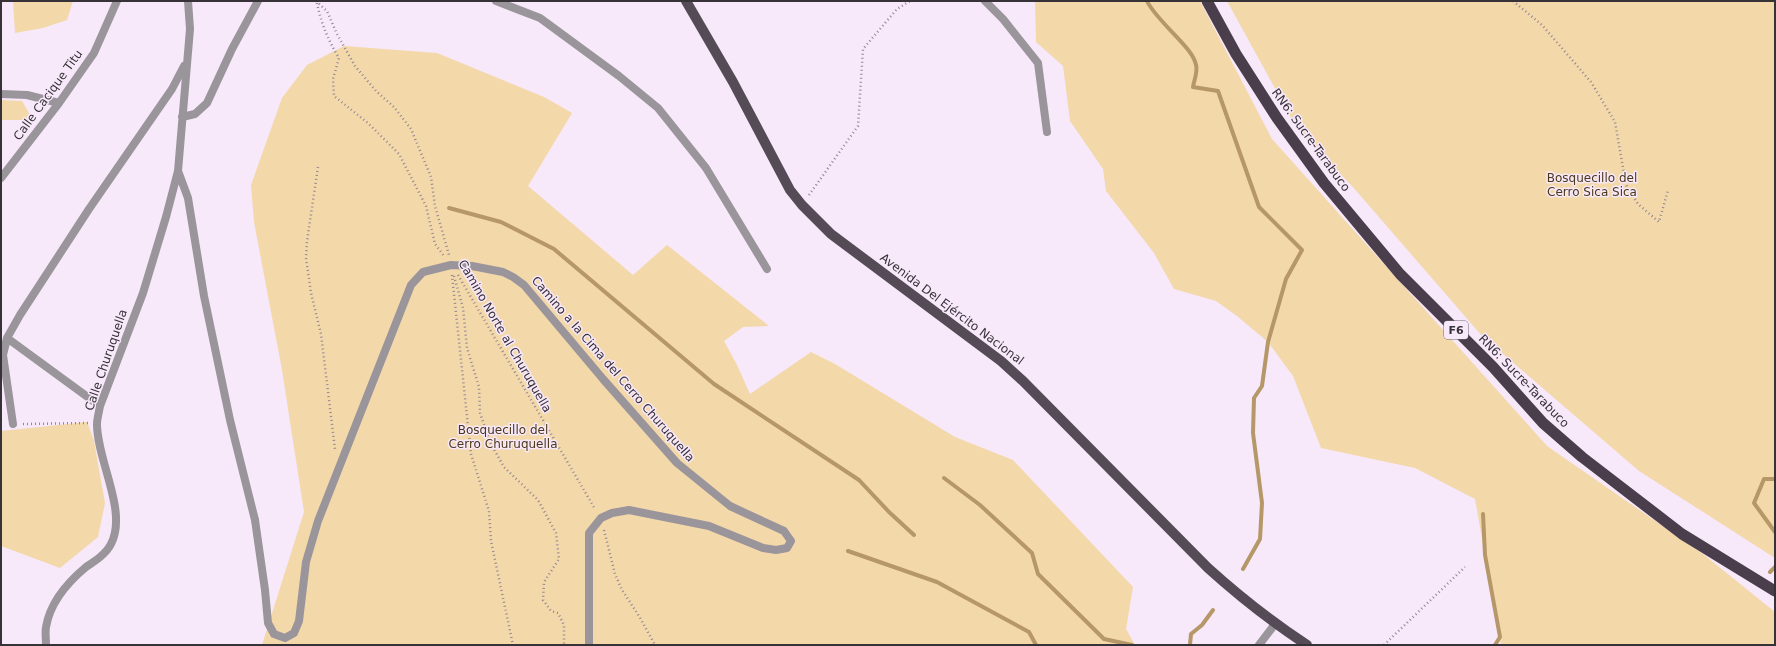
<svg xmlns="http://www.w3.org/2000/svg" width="1776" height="646" font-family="'DejaVu Sans',sans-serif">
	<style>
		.green { fill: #f3d8aa }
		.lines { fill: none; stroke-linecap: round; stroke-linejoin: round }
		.stream { stroke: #b69767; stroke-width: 4 }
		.path { stroke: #928793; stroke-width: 2.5; stroke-dasharray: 1 3; stroke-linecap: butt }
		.service { stroke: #9a949b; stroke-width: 8 }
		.minor { stroke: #9a949b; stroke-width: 8 }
		.primary { stroke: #554b57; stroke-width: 10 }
		.trunk { stroke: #4a3e4c; stroke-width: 11 }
		.labels { text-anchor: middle; stroke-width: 3; stroke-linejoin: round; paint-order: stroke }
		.shield { fill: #f7e8fa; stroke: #716872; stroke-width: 1 }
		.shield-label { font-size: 11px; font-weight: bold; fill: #373138 }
		.street-label { font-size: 12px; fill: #373138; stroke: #f7e8fa }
		.park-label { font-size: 12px; fill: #4a3819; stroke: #f7e8fa }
	</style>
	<rect width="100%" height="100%" fill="#f7e8fa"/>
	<path class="green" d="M13,1H73L67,20L43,28L15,33Z
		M1035,1H1200L1272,139L1547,446L1703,554L1775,612V645H1501L1475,499L1415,468L1321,448L1293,376L1268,342L1237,316L1216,301L1174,289L1154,253L1106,191L1103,169L1070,121L1063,66L1036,42Z
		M1227,1H1775V558L1639,471L1482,336L1352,186L1299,132Z
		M344,46L437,53L544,97L572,113L528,186L633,275L667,245L769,326L743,327L724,341L737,365L750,394L811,352L835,364L955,437L1013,460L1133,587L1126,629L1135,645H262L304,512L282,370L254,222L251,185L282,98L307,65Z
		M1,100L22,101L29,113L26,120H1Z
		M87,422L94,441L105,503L98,537L60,568L1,546V431Z"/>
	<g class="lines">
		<path class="stream" d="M1147,1C1157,22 1193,47 1196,65C1198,71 1194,81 1193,87L1218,91L1259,207L1302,250L1286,279L1268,342L1262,386L1254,398L1253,433L1262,503L1260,539L1243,569
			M449,208L501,222L554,249L714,384L859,480L889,512L914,535
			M944,478L980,505L1032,553L1038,574L1104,639L1132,645
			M1775,479H1764L1754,503L1775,532
			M1483,514L1485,555L1500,637L1495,645
			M848,551L937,582L1029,632L1036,645
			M1770,572L1775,567
			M1190,645L1191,634L1202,625L1213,610"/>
		<path class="path" d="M316,1L327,11L337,34L355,66L376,91L394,107L411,129L431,177L435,206L449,255
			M1513,1L1542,25L1591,82L1615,122L1626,185L1638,204L1659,222L1668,190
			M317,3C321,23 328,40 339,58L333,79L334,96L368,123L399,154L426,206L435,244L444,256
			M318,167L307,241L306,258L311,293L321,334L335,449
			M809,195L858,126L863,49L897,9L910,1
			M452,275L471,454L489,511L491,541L513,645
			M458,275L595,509
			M454,276L463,308L467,348L479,387L480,413L491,444L504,467L538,500L556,533L559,559L544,582L543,600L551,611L558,613L564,625V645
			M23,424L88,423
			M604,530L615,574L622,590L639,616L655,645
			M1384,645L1465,567"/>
		<path class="service" d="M496,1L540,18L619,76L658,108L706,168L767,269
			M255,520L265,590L268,623L274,634L285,638L294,633L299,621L306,562L318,521L411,285L423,272L451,265L472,266L503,272L513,277L524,285L603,379L677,463L730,506L784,531L791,541L787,548L776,550L763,548L709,526L629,510L612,513L601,518L589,533V645"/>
		<path class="minor" d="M985,1L1003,19L1038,63L1047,132
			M1,94L27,95L59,103
			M182,117L195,114L207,103L232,49L258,1
			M178,171L188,198L204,296L230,420L255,520
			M1,178L59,103L94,53L117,1
			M7,338L100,406
			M13,424L3,355L7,338L20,315L89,209L172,89L184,66
			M46,645C46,639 45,632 46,627C50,603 68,582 86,567C95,561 106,554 111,544C128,511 97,461 97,424C97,419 99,412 100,406L143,293L166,217L178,171L190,29L188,1
			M1259,645L1275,624"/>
		<path class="primary" d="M686,1L733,82L790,190L802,205L831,234L1001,361L1023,381L1208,568C1239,596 1272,622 1307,645"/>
		<path class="trunk" d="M1207,1L1236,54L1277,118L1324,183L1400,274L1493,367L1543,423L1582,457L1682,534L1775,591"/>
	</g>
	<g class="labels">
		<rect class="shield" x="1444" y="321" width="24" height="18" rx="3"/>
		<g class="shield-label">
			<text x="1456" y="334">F6</text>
		</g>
		<g class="street-label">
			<text transform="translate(48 95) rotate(-54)" y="4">Calle Cacique Titu</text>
			<text transform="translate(1311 140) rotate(54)" y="4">RN6: Sucre-Tarabuco</text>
			<text transform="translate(952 309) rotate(37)" y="4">Avenida Del Ejército Nacional</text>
			<text transform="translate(505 336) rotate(60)" y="4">Camino Norte al Churuquella</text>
			<text transform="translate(106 360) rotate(-71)" y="4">Calle Churuquella</text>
			<text transform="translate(613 369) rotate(49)" y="4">Camino a la Cima del Cerro Churuquella</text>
			<text transform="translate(1524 381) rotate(46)" y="4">RN6: Sucre-Tarabuco</text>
		</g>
		<g class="park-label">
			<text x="1592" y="182">Bosquecillo del<tspan x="1592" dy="14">Cerro Sica Sica</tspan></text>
			<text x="503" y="434">Bosquecillo del<tspan x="503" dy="14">Cerro Churuquella</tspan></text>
		</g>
	</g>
	<rect width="1776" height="646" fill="none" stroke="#373138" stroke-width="4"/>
</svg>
